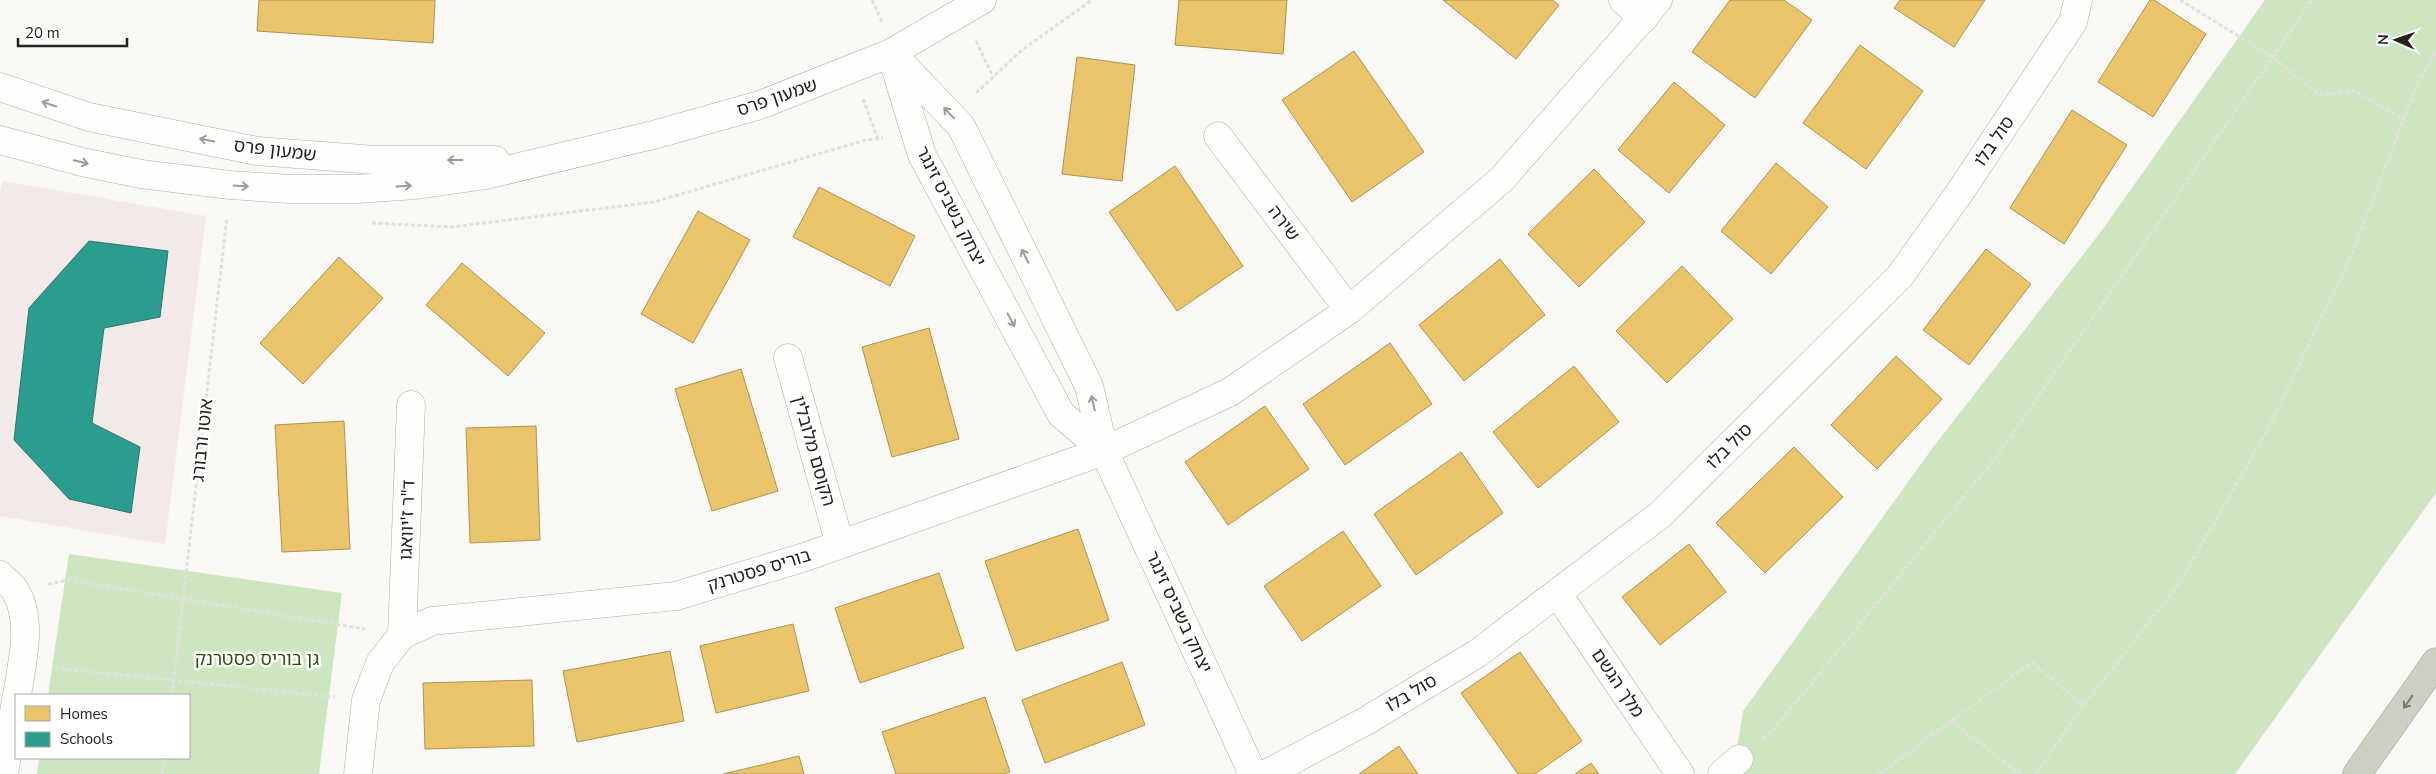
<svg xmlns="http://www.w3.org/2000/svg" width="2436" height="774" font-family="'Nunito Sans','Noto Sans Hebrew',sans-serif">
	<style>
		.education { fill: #f2e9e8 }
		.green { fill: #cde5c1 }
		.homes { fill: #e9c46a; stroke: #ae9353 }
		.schools { fill: #2a9d8f; stroke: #28786c }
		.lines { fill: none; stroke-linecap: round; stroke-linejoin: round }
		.minor-casing { stroke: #afada8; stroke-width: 29 }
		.tertiary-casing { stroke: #afada8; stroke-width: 29 }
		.motorway-casing { stroke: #9f9e91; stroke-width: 29 }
		.path { stroke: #e1e0df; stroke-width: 3; stroke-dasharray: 4 2.5; stroke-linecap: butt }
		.minor { stroke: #fefefd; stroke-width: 28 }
		.tertiary { stroke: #fefefd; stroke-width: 28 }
		.motorway { stroke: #cecec3; stroke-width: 28 }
		.oneway { stroke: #9c9b98 }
		.oneway2 { stroke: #7a7870 }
		.labels { text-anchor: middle; stroke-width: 5; stroke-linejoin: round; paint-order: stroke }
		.street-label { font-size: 18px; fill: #25221c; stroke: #fff }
		.park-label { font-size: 18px; fill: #275111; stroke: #fff }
	</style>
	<rect width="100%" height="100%" fill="#faf8f4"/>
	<path class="education" d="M2,181L206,216L165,544L0,516V193Z"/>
	<path class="green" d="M2265,0H2436V493L2235,774H1733L1743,711L1934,446L2100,233Z
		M69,554L342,593L319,774H37L39,758H189V695H48Z"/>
	<path class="homes" d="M259,0H435L433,43L257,31Z
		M1179,0H1287L1283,54L1175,45Z
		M1443,0H1552L1559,5L1516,59Z
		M1730,0H1784L1812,20L1755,98L1692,52Z
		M1900,0H1985L1954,47L1894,8Z
		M2150,0H2154L2206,34L2153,117L2098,82Z
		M1860,45L1923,91L1866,169L1803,123Z
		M1354,51L1424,152L1352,202L1282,100Z
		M1077,57L1135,65L1122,181L1062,174Z
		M1674,82L1725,125L1669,193L1618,150Z
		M2072,110L2127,145L2064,244L2010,208Z
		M1776,163L1828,207L1771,274L1721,231Z
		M1175,166L1243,266L1177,311L1109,212Z
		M1594,169L1645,222L1579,287L1528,234Z
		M819,187L915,236L890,286L793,237Z
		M698,211L750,240L693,343L641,314Z
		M1986,249L2031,284L1969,365L1923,330Z
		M339,257L383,298L303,384L260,343Z
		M1500,259L1545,315L1464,381L1419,325Z
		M462,263L545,333L508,376L426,305Z
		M1682,266L1733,319L1667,383L1616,331Z
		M929,328L959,439L892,457L862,347Z
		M1390,343L1432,404L1345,465L1303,404Z
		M1896,356L1942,399L1877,469L1831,425Z
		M1574,366L1619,422L1538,488L1493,432Z
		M741,369L778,491L712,511L675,389Z
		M1265,406L1309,469L1228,525L1185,462Z
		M344,421L350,549L282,552L275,425Z
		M536,426L540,540L470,543L466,428Z
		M1794,447L1843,497L1765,573L1716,523Z
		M1461,452L1503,513L1416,575L1374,514Z
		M1078,529L1109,620L1016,651L985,561Z
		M1343,531L1381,586L1302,641L1264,586Z
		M1689,544L1726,592L1660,645L1622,597Z
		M939,573L964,648L860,683L835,608Z
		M793,624L809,691L716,713L700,646Z
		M670,651L684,721L577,742L563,671Z
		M1520,652L1582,741L1535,774H1518L1461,693Z
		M1122,662L1145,725L1045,763L1022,700Z
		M532,680L534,746L425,749L423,683Z
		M985,697L1010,772L1003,774H896L882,732Z
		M1399,746L1418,774H1359Z
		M799,756L804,774H723Z
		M1591,763L1599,774H1575Z"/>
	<path class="schools" d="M89,241L168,251L160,317L104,328L92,423L140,447L131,513L69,499L14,440L29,308Z"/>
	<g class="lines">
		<g class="minor-casing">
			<path id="minor" d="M1623,0L1644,18
				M891,53L961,126L1089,386L1104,451L1253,774
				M892,57L922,155L1061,414L1104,451
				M1218,136L1349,310
				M788,358L840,545
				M0,575C4,580 11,584 14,589C34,619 22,662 17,695
				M1557,593L1680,774
				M402,635L411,405
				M4,774L16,700
				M358,774L366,700L380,663L402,635L432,621L676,596L805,557L1104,451L1230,392L1349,310L1502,179L1658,0
				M1266,774L1366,721L1478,653L1661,514L1900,276L1960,192L2073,22L2078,0
				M1722,774L1739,759"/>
		</g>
		<g class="tertiary-casing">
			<path id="tertiary" d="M0,87L89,117L257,151L375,160H495
				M0,140L82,162L141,174L230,185L290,189H356L416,185L486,175L657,134L760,105L891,53L982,0"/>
		</g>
		<g class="motorway-casing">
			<path id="motorway" d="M2357,774L2436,662"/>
		</g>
		<path class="path" d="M872,0L882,22
			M2180,0L2274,58L2319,95L2355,91L2403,119
			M976,41L993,77
			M976,93L1022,50L1092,0
			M863,99L878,139
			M372,223L452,227L654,202L866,140L883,138
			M48,584L69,580L365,629
			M55,668L335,697
			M172,695L227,217
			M1951,721L2020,774
			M1763,739L1775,728L1997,456L2312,0
			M162,774L164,758
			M1879,774L2032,662L2083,706
			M2036,774L2083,706L2180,582L2272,422L2354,249L2417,84L2436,53"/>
		<use href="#minor" class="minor"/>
		<use href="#tertiary" class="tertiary"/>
		<use href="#motorway" class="motorway"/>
	</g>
	<defs><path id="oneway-shaft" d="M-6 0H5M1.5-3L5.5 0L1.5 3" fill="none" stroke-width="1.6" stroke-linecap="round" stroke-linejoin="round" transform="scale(1.25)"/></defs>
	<g class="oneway">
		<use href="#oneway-shaft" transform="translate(49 104) rotate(-161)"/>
		<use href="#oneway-shaft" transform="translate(949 113) rotate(-134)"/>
		<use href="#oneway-shaft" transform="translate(207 140) rotate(-168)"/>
		<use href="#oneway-shaft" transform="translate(455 160) rotate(180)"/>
		<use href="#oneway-shaft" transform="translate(81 162) rotate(13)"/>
		<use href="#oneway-shaft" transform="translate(241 186) rotate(4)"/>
		<use href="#oneway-shaft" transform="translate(404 186) rotate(-4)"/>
		<use href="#oneway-shaft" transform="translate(1025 256) rotate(-116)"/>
		<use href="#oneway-shaft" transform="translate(1011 320) rotate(62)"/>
		<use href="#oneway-shaft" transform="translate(1093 403) rotate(-104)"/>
	</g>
	<use class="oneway2" href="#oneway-shaft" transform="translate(2408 702) rotate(125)"/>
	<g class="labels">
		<g class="street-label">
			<text transform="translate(777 97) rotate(-19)" y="6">שמעון פרס</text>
			<text transform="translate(1994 141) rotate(-56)" y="6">סול בלו</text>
			<text transform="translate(275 150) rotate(7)" y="6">שמעון פרס</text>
			<text transform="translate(951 206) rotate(63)" y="6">יצחק בשביס זינגר</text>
			<text transform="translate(1284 223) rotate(53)" y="6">שירה</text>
			<text transform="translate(202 440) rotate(-84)" y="6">אוטו ורבורג</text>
			<text transform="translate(1729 446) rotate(-45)" y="6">סול בלו</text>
			<text transform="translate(814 451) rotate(74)" y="6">הקוסם מלובלין</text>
			<text transform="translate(407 520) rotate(-88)" y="6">ד"ר ז'יוואגו</text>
			<text transform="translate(759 570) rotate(-17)" y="6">בוריס פסטרנק</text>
			<text transform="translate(1179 612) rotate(65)" y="6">יצחק בשביס זינגר</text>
			<text transform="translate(1618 683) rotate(56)" y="6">מלך הגשם</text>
			<text transform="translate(1411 693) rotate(-31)" y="6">סול בלו</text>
		</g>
		<g class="park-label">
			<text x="257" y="665">גן בוריס פסטרנק</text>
		</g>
	</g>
	<rect x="15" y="694" width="175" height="65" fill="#ffffff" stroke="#a8a7a4"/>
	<rect x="25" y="706" width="25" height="15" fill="#e9c46a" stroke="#a8a7a4"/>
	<text x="60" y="719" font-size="15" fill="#25221c">Homes</text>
	<rect x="25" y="732" width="25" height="15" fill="#2a9d8f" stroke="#a8a7a4"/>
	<text x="60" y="744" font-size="15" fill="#25221c">Schools</text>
	<g transform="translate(2396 40) rotate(272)" stroke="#ffffff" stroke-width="4" paint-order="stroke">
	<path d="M0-4L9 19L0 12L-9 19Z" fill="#25221c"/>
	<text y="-8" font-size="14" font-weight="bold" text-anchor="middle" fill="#25221c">N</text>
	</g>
	<path d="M18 38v8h109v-8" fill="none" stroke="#25221c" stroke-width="2.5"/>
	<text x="25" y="38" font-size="15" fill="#25221c" stroke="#ffffff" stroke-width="4" paint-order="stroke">20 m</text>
</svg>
